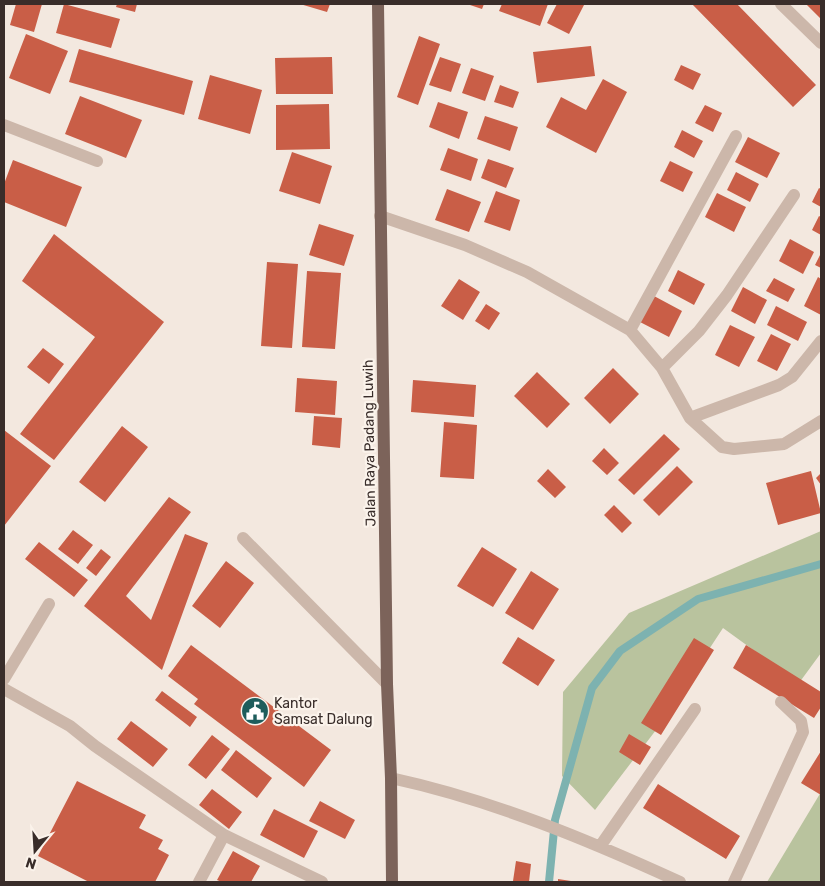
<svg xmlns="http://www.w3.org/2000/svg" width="825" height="886" font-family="Rubik,sans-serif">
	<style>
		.green { fill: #b9c39e }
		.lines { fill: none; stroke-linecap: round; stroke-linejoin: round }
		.stream { stroke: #7db2b0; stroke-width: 8 }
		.building { fill: #c95e47 }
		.minor { stroke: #ccb7aa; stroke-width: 12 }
		.major { stroke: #7c635a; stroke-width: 12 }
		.labels { text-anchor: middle; stroke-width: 4.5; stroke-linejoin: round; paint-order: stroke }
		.street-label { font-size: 14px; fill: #392d2a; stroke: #fbf3eb }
		.poi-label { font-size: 14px; fill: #392d2a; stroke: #fbf3eb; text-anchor: start }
	</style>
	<rect width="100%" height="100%" fill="#f3e8df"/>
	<path class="green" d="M821,531V653L799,683L723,628L656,730L595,810L562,776L563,692L629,613Z
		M821,792V882H767Z"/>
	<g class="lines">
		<path class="stream" d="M549,882L555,820L592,688L620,651L698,599L821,564"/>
	</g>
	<path class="building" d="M16,4H42L34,32L10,25Z
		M64,4L120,19L111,48L56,33Z
		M117,4H137L135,12L116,7Z
		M300,4H330L327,12Z
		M467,4H484L482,9Z
		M502,4H548L540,26L499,11Z
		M557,4L584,5L569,34L547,23Z
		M692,4H737L816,85L793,107Z
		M806,4H821V19Z
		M26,34L68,51L50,94L9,78Z
		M419,36L440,44L418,105L397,97Z
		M591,46L595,76L537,83L533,52Z
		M79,49L193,81L184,115L69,82Z
		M332,57L333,94H276L275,58Z
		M440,57L461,64L451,92L429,85Z
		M681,65L701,74L693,90L674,80Z
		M471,68L494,76L485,101L462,93Z
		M210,75L262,90L250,134L198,119Z
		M603,79L627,92L596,153L546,127L561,97L586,110Z
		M500,85L519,92L513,108L494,102Z
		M80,96L142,120L126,158L65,134Z
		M438,102L468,112L459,139L429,127Z
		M329,104L330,149L276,150V105Z
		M705,105L722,113L713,132L695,123Z
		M485,116L518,127L510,151L477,139Z
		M682,130L703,141L694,158L674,147Z
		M748,137L780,153L767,178L735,162Z
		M448,148L478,159L471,181L440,170Z
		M292,152L332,166L320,204L279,191Z
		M488,159L514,168L506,188L481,178Z
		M13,160L82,187L66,227L4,202V184Z
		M670,161L693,172L683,192L660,181Z
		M736,172L759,184L750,202L727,190Z
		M819,188L821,189V207L812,202Z
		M447,189L481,202L469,232L435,220Z
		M496,191L520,200L510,231L484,222Z
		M717,193L746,207L734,232L705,217Z
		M819,216L821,217V235L812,230Z
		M319,224L354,235L344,266L309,255Z
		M54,234L164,322L54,460L20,434L95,337L22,281Z
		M790,239L814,252L803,274L779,261Z
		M821,253V268L815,265Z
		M267,262L298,264L292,348L261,346Z
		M678,270L705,284L694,305L668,291Z
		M307,271L341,273L335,349L302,347Z
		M818,277L821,279V315L804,306Z
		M774,278L795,289L788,302L766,291Z
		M459,279L480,292L463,320L441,306Z
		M743,287L767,300L755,324L731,311Z
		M654,296L682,311L669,337L640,322Z
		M486,304L500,313L489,330L475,321Z
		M776,306L807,322L798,341L767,325Z
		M730,325L755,337L739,367L715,355Z
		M771,334L791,344L777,371L757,361Z
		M43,348L64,364L49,384L27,367Z
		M613,368L639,394L610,424L584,398Z
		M537,372L570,404L547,428L514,396Z
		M297,378L337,381L335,415L295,412Z
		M413,380L476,385L474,417L411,412Z
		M314,416L342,418L340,448L312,445Z
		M444,422L477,425L474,479L440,477Z
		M122,426L148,447L105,502L79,482Z
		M4,430L51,466L4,526Z
		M664,434L680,449L634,495L618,480Z
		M604,448L619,463L607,475L592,461Z
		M677,466L693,482L659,516L643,500Z
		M548,469L566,487L555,498L537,481Z
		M811,471L821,513L778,525L766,483Z
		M821,473V485L816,478Z
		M169,497L191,512L126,596L151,620L185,534L208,543L162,670L84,606Z
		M614,505L632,523L622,533L604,515Z
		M73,530L93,545L78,564L58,549Z
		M39,542L88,580L74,597L25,559Z
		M482,547L517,569L493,607L457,586Z
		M101,549L111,557L96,576L86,568Z
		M226,561L254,583L220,628L192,606Z
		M531,571L559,589L533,630L505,613Z
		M518,637L555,660L538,686L502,663Z
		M694,638L714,650L661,735L641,723Z
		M191,645L331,750L304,787L194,704L198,699L168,676Z
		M746,645L821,692V707L814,718L733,668Z
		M162,691L197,717L190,727L155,700Z
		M131,721L168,749L153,767L117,739Z
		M629,734L651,747L640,765L619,752Z
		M212,735L230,749L206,779L188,765Z
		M236,750L272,778L257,798L221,770Z
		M821,751V795L801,783Z
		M77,781L146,815L139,828L163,840L158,849L169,855L155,882H89L38,856Z
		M658,784L740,836L726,859L643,808Z
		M212,789L242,812L229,829L199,805Z
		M320,801L355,820L345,839L309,821Z
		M274,809L318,831L304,858L260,835Z
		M233,851L260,866L251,882H222L217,880Z
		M516,861L531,864L529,882L513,881Z
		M558,879L571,881V882H558Z"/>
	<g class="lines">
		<path class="minor" d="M781,4L821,43
			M4,125L97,161
			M380,216L465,245L527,272L630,330L662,368L690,418L722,447L734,449L784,444L821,421
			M630,330L736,136
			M662,368L699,331L727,295L794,195
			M690,418L779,385L792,377L821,341
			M243,538L387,684
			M4,679L49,604
			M4,689L70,726L95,746L224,835L322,882
			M391,778C492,800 586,839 680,882
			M601,845L695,709
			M199,882L224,835
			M734,882L803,732L801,721L781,702"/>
		<path class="major" d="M378,4L387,684L391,778L392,882"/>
	</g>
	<defs>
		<g id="civic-disc" transform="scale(1.4375)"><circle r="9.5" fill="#1e5d5c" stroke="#fbf3eb"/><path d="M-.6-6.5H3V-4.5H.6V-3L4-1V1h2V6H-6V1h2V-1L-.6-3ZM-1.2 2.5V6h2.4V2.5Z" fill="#fff"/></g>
	</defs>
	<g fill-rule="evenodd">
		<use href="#civic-disc" x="255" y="711"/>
	</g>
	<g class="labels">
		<g class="street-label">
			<text transform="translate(369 443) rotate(-91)" y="5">Jalan Raya Padang Luwih</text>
		</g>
		<g class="poi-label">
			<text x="274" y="708">Kantor<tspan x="274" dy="16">Samsat Dalung</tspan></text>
		</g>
	</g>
	<rect width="825" height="886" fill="none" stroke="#392d2a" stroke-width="10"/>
	<g transform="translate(35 851) rotate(198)" stroke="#fbf3eb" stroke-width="4" paint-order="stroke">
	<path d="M0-4L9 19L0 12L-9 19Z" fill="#392d2a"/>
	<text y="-8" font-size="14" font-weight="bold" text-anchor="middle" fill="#392d2a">N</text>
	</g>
</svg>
